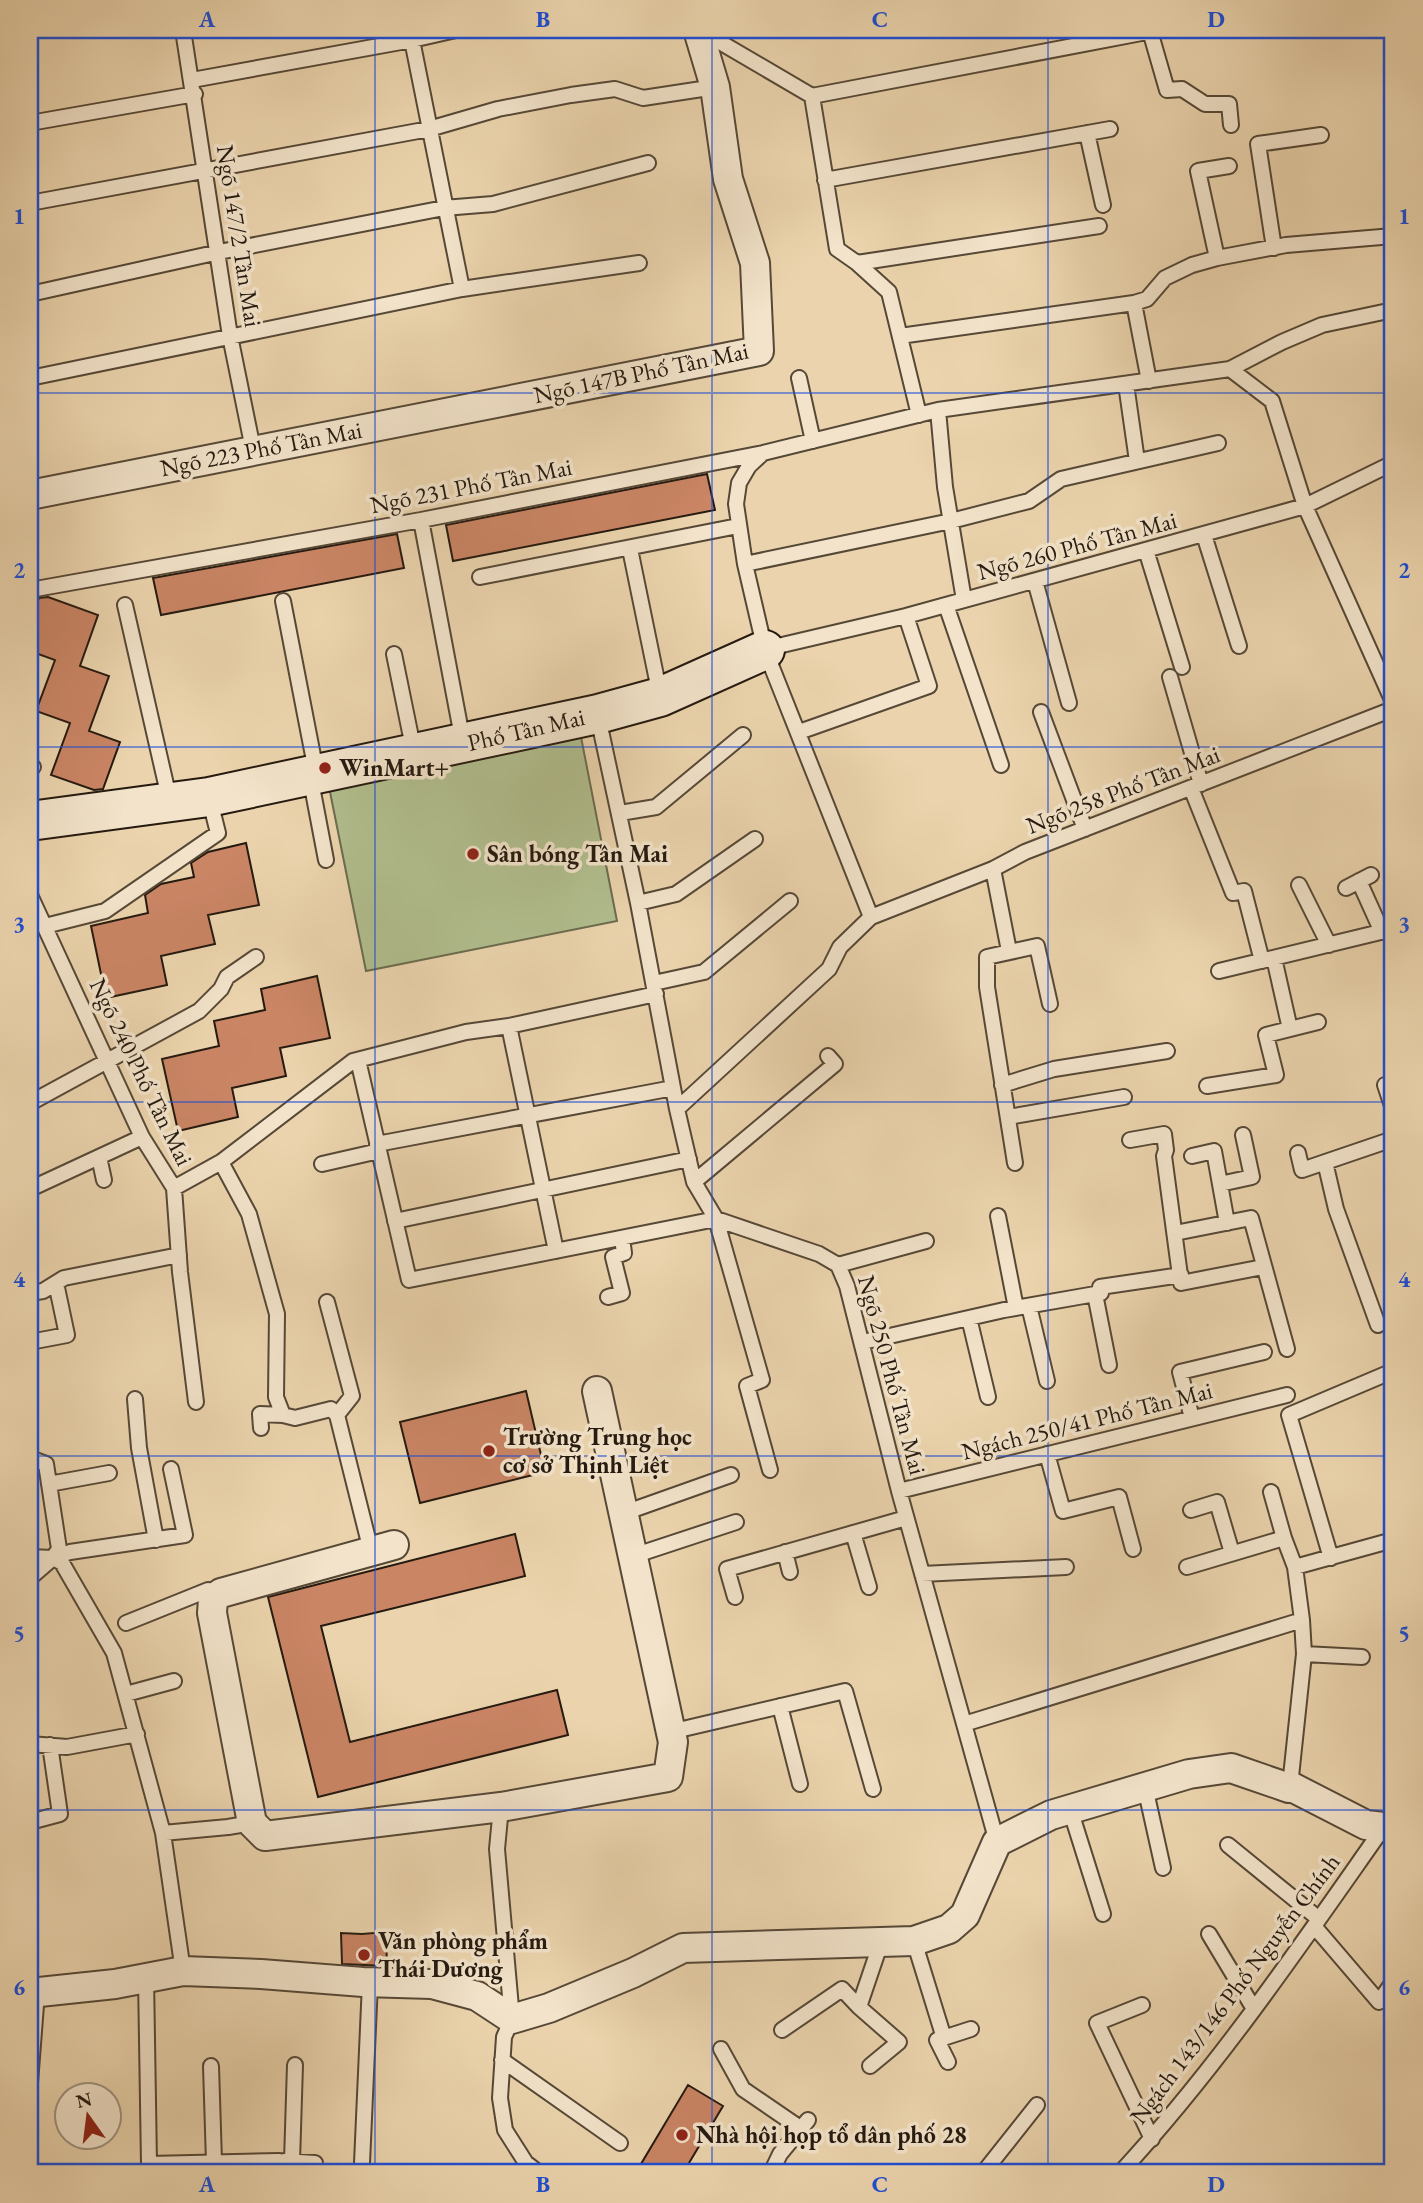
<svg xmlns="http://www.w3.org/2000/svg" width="1423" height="2203" font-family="'EB Garamond',serif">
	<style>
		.green { fill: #b1be8e; stroke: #6b6c4f; stroke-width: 2 }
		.building { fill: #ca8565; stroke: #251a10; stroke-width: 2 }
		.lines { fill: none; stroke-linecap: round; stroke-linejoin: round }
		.lane-casing { stroke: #564837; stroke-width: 18 }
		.street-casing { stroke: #564837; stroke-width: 32 }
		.secondary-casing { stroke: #251a10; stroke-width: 42 }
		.lane { stroke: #f2e3ca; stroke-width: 14 }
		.street { stroke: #f2e3ca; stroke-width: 28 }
		.secondary { stroke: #f2e3ca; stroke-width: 38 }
		.grid { fill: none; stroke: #1d4ed8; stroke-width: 2; stroke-opacity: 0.55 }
		.poi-dot { fill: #8f2418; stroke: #f2e3ca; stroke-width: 2.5 }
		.labels { text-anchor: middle; stroke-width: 7; stroke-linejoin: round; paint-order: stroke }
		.street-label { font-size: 24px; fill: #251a10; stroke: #f2e3ca }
		.poi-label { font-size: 24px; font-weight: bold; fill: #251a10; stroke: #f2e3ca; text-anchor: start }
		.neatline { fill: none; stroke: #1d4ed8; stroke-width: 2.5 }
		.grid-label { font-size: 23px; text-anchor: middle; font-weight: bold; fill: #1d4ed8 }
	</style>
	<rect width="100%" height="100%" fill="#ebd4ad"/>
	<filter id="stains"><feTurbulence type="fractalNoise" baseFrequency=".00286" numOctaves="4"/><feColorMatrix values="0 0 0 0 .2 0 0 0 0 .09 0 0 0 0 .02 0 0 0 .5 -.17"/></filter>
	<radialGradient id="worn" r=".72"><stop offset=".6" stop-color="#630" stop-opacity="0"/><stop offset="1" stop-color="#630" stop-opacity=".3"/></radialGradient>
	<path class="green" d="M581,737L617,921L366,971L329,787Z"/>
	<path class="building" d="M707,474L715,510L453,561L446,525Z
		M397,534L404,568L161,615L153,578Z
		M48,597L98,615L80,666L109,676L89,731L120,742L103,789L94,790L51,775L70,723L36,711L55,660L30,651V622L39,598Z
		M246,843L259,905L208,915L215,944L161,956L167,985L106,998L91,926L148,913L145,895L161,884L194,877L191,863L208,852Z
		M317,976L330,1038L280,1048L286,1076L232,1088L238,1117L178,1131L162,1059L219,1046L214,1021L265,1010L261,989Z
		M526,1391L545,1472L420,1503L400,1422Z
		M515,1534L525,1576L321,1626L350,1742L557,1690L568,1735L318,1797L268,1597Z
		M386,1932L387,1966L342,1964L341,1933L362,1934Z
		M688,2085L723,2106L683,2173H657L641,2164Z"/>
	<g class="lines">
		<g class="lane-casing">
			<path id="lane" d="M183,30L230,336L253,449
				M410,30L462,289
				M467,30H476
				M701,31L812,96L837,249L857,263L889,292L919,415
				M1150,31L1167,90L1182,89L1205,104H1229L1231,125
				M192,80L412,40L456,30
				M812,96L1157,30
				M30,123L195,94
				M1087,133L1103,205
				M825,180L1110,129
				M30,203L429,129L498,109L571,95L615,89L643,98L715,87
				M1274,248L1258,144L1321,135
				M1217,258L1198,171L1229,166
				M857,263L1099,226
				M30,294L219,252L444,208L493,204L648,163
				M1134,303L1149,381
				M900,336L1134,303L1147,299L1165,278L1192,265L1217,258L1286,245L1393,236
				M1230,369L1282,342L1322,325L1393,310
				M30,378L462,289L639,263
				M799,378L813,441
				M1126,384L1137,461
				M938,410L945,487L964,600
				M763,453L749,466L739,483L736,504L745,564L765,650L871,917
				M421,520L463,742
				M1204,535L1239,646
				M630,549L660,695
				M1146,550L1182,667
				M745,564L951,521L1029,501L1061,479L1218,443
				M480,577L738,526
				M1035,581L1069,703
				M30,590L421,520L763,453L938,410L1230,369L1272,401L1305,506L1393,702
				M283,601L316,771
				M125,605L170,802
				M946,605L1001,765
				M765,649L906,616L1305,506L1393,463
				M394,654L414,752
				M1170,677L1201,784
				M1041,712L1085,829
				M598,717L638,903L677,1109L694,1182L716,1219L819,1254L838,1265L847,1286L899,1491L997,1842
				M799,732L929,686L906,616
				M30,767H33
				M310,776L326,860
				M1191,788L1233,893L1244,891L1262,961
				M620,813L656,807L743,735
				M993,869L1009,951
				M1359,881L1382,932
				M1299,885L1329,945
				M1346,888L1371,875
				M30,895L142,1137L174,1188L180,1272L196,1402
				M638,903L676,894L755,839
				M45,926L105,911L218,833L209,797
				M1274,958L1290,1029
				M1219,971L1393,929
				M654,983L704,972L790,901
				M509,1026L556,1251
				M358,1060L409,1280L716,1219L762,1380L747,1386L770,1470
				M1002,1085L1054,1069L1167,1051
				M1385,1085L1393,1109
				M1207,1086L1276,1075L1266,1035L1318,1022
				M30,1103L199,1011L221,989L227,977L256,957
				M677,1109L829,969L840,947L871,917L993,869L1025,852L1393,709
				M1008,1117L1124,1097
				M1130,1140L1164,1134L1166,1150L1164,1156L1181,1283L1263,1267
				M377,1144L673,1088
				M1298,1153L1302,1170L1393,1139
				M1192,1156L1214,1151L1227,1223
				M99,1157L104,1180
				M221,1162L249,1214L277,1314L276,1397L283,1415L295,1418L331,1409L337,1415L371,1551
				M1325,1162L1336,1209L1378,1325
				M1015,1163L987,987V957L1037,946L1050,1004
				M322,1164L379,1151
				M694,1182L835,1064L828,1056
				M1220,1184L1252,1177L1243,1135
				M174,1188L221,1162L353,1061L466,1032L509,1026L656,994
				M30,1189L142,1137
				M998,1216L1016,1308
				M395,1221L689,1159
				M1175,1233L1251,1218L1287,1349
				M838,1265L926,1241
				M30,1293L43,1291L64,1278L179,1255
				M1095,1294L1109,1365
				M608,1297L622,1293L613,1257L624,1253L622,1238
				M327,1302L352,1396L337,1415
				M1029,1306L1047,1381
				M969,1318L988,1397
				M30,1342L67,1335L56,1283
				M863,1342L1004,1310L1101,1293L1100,1287L1181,1275
				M135,1399L139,1448L156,1540
				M1192,1418L1180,1372L1264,1352
				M261,1428L260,1414L283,1415
				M1047,1454L1063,1511L1119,1497L1133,1549
				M30,1458L46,1464L59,1549L53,1558L30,1578
				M49,1484L109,1473
				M899,1491L1287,1395
				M1271,1492L1284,1538
				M1191,1510L1217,1502L1232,1553
				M624,1513L731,1475
				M853,1533L869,1587
				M785,1552L790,1572
				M633,1556L736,1522
				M30,1557L53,1558L62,1563L114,1653L163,1833
				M53,1558L70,1552L185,1535L171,1469
				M1331,1558L1289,1415L1393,1371
				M1187,1567L1284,1538L1295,1567
				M922,1574L1066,1567
				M735,1597L727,1569L906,1518
				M1302,1620L1295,1567L1393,1540
				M126,1623L208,1590L216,1592
				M1304,1654L1362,1657
				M126,1694L174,1681
				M780,1706L800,1784
				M964,1724L1302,1620L1304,1654L1290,1786
				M670,1732L845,1691L873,1789
				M30,1744L67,1747L137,1734
				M1145,1787L1163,1868
				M501,1807L497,1849L512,2019L504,2037L500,2098L505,2130L526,2163L539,2173
				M1070,1809L1103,1914
				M30,1822L60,1814L50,1745
				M1228,1845L1319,1919
				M1314,1926L1379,2002L1393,1982
				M1209,1934L1254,2009
				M914,1941L944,2038
				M183,1971L163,1833L228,1827L252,1823
				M146,1977L149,2164L279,2161L286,2173
				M1142,2005L1097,2023L1152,2139
				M859,2007L899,2042L870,2066
				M782,2030L842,1989L859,2007L881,1942
				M721,2049L743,2089L800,2128
				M502,2060L620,2143
				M948,2062L937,2040L971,2029
				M211,2066L214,2162
				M30,2083L37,1992
				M284,2161L315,2163
				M292,2161L295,2065
				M362,2163L370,1983
				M771,2173L780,2154L808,2120
				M983,2173L1037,2105
				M1120,2173C1218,2067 1300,1946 1383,1828"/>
		</g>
		<g class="street-casing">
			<path id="street" d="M30,495C272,445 516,401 759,351L755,263L728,179L715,87L698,30
				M394,1545L221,1593L213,1599L212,1613L252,1823L265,1836L501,1807L668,1777L673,1742L597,1391
				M30,1993L115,1984L183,1971L261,1974L363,1982L432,1984L477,1996L512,2019L549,2008L633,1973L683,1948L914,1941L949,1929L965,1915L997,1842L1051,1815L1189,1774L1231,1768L1289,1788L1290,1786L1366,1825L1393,1828"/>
		</g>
		<g class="secondary-casing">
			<path id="secondary" d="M30,821L209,797L598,714L660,697L765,650"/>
		</g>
		<use href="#lane" class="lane"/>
		<use href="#street" class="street"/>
		<use href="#secondary" class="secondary"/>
	</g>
	<path class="grid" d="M375,30V2173M712,30V2173M1048,30V2173M30,393H1393M30,747H1393M30,1102H1393M30,1456H1393M30,1810H1393"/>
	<g class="poi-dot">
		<circle cx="325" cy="768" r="7"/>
		<circle cx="473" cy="854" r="7"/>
		<circle cx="489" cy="1451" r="7"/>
		<circle cx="364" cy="1955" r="7"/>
		<circle cx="682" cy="2135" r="7"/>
	</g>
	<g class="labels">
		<g class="street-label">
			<text transform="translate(239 236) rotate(81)" y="8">Ngõ 147/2 Tân Mai</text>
			<text transform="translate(641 373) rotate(-12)" y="8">Ngõ 147B Phố Tân Mai</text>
			<text transform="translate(261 449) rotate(-11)" y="8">Ngõ 223 Phố Tân Mai</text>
			<text transform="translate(471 486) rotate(-11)" y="8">Ngõ 231 Phố Tân Mai</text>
			<text transform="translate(1077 546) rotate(-15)" y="8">Ngõ 260 Phố Tân Mai</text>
			<text transform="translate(526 730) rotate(-13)" y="8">Phố Tân Mai</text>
			<text transform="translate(1123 790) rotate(-21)" y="8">Ngõ 258 Phố Tân Mai</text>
			<text transform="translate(141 1072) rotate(64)" y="8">Ngõ 240 Phố Tân Mai</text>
			<text transform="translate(892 1375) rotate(75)" y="8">Ngõ 250 Phố Tân Mai</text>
			<text transform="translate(1087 1421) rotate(-14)" y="8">Ngách 250/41 Phố Tân Mai</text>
			<text transform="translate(1235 1989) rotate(-53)" y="8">Ngách 143/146 Phố Nguyễn Chính</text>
		</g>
		<g class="poi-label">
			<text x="339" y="776">WinMart+</text>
			<text x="487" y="862">Sân bóng Tân Mai</text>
			<text x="503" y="1445">Trường Trung học<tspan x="503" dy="28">cơ sở Thịnh Liệt</tspan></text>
			<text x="378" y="1949">Văn phòng phẩm<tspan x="378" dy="28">Thái Dương</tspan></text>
			<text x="696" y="2143">Nhà hội họp tổ dân phố 28</text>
		</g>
	</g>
	<rect width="1423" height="2203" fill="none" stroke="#ebd4ad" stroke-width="77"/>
	<g transform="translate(88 2116) rotate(346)"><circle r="33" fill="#f2e3ca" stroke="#a09380" stroke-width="2"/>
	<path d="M0-5L12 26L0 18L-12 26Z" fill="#8f2418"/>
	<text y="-10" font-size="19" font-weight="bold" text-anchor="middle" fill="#251a10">N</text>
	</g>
	<rect x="38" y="38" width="1346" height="2126" class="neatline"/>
	<g class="grid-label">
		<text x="207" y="27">A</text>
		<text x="543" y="27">B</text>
		<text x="880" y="27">C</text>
		<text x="1216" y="27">D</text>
		<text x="19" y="224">1</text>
		<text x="1404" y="224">1</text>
		<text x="19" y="578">2</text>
		<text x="1404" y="578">2</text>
		<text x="19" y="932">3</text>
		<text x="1404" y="932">3</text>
		<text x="19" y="1287">4</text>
		<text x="1404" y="1287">4</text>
		<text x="19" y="1641">5</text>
		<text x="1404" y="1641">5</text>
		<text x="19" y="1995">6</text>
		<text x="1404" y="1995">6</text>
		<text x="207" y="2192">A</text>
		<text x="543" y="2192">B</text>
		<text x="880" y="2192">C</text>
		<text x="1216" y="2192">D</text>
	</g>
	<rect width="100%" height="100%" filter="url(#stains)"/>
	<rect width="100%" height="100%" fill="url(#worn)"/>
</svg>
